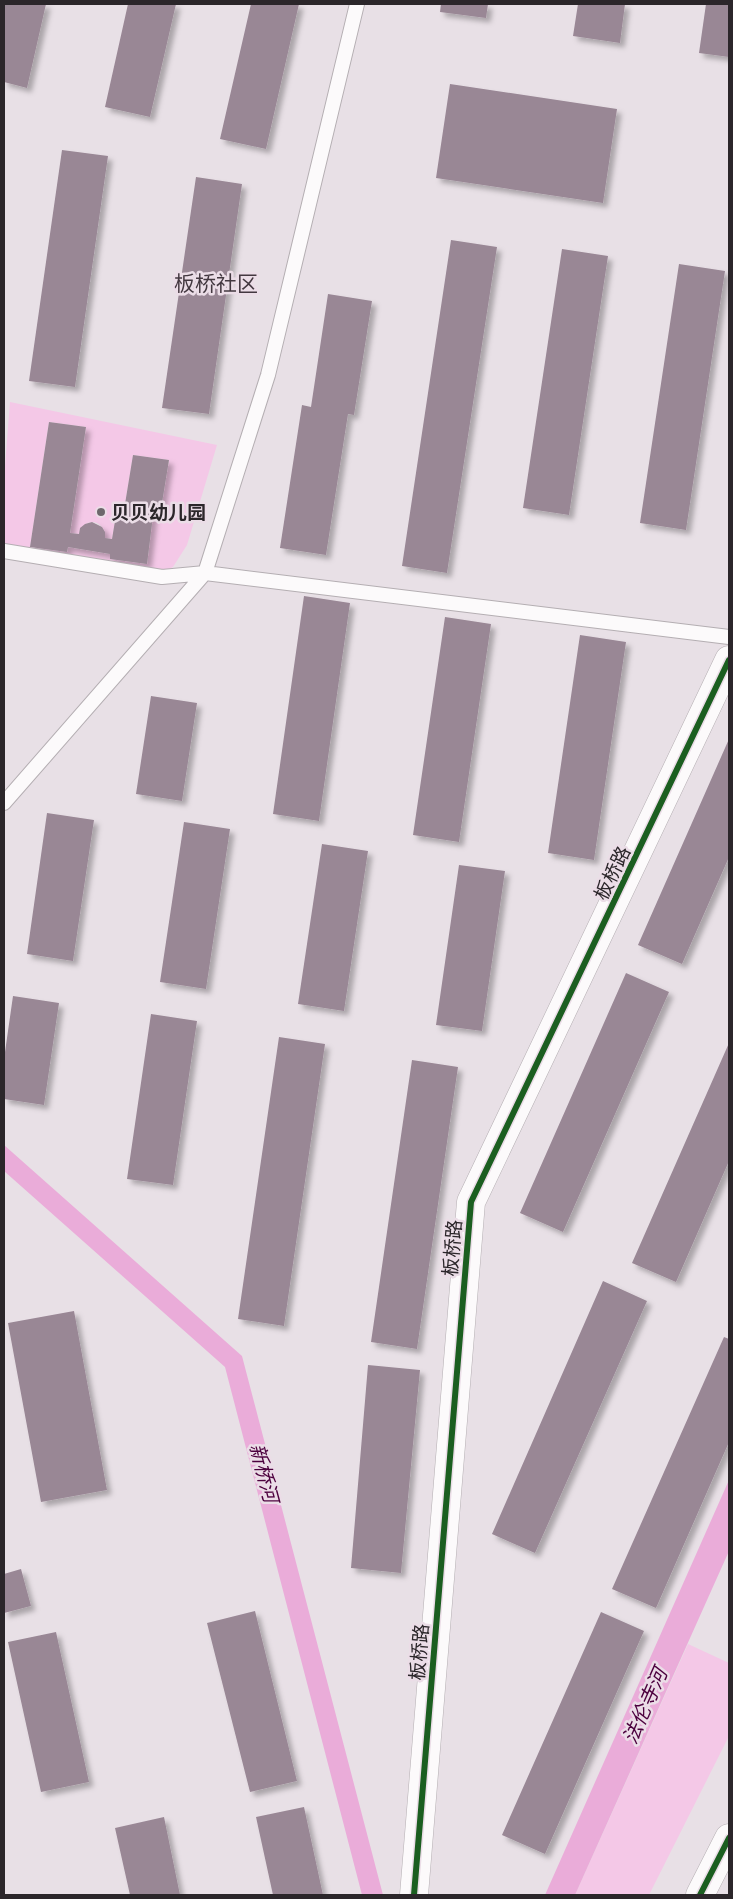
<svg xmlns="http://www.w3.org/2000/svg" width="733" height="1899" font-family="'Space Grotesk','Noto Sans SC',sans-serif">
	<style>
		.green { fill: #f4c8e7; fill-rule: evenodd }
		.water { fill: #eaacd9 }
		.building { fill: #998795; filter: url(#shadow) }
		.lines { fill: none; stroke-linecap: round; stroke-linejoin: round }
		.lane-casing { stroke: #b4aeb2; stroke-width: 16 }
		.street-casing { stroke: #b4aeb2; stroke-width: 29 }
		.secondary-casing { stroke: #b4aeb2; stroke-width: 29 }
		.lane { stroke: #fcfafb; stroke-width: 14 }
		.street { stroke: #fcfafb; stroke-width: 28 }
		.secondary { stroke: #fcfafb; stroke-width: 28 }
		.cycleway-casing { stroke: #ebdde7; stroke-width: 9 }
		.cycleway { stroke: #1b5e20; stroke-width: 6 }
		.poi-dot { fill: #6d676c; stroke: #ebdde7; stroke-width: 2 }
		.labels { text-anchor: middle; stroke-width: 5; stroke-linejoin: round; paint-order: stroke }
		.poi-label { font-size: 19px; font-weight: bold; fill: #2b262a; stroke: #ebdde7; text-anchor: start }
		.street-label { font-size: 19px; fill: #2b262a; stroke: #ebdde7 }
		.water-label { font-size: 20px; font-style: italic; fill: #4c003e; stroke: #ebdde7 }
		.quarter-label { font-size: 21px; fill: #433840; stroke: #ebdde7 }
	</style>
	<defs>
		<filter id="shadow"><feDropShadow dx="4.5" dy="4.5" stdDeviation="2.5" flood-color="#0004"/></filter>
	</defs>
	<rect width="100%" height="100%" fill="#e8e0e6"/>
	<path class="green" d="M10,402L217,445L187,545L173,567L158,575L4,548V479ZM49,422L86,427L70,533L79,534C84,516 105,519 105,538L112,539L118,503L125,504L133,455L169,460L161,509L154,508L147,564L110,559V554L68,547L67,552L30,547Z
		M688,1644L729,1663V1736L649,1895H575Z"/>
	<path class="water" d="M4,1145L242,1356L383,1895H362L225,1367L4,1171Z
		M729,1480V1551L575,1895H545Z"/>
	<path class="building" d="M4,4H46L27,88L4,82Z
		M128,4H176L150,117L105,107Z
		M251,4H299L266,149L220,139Z
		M441,4H488L486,18L440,12Z
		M578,4H625L620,43L573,36Z
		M706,4H729V57L699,53Z
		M450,84L617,109L603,203L436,178Z
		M62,150L108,156L75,387L29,381Z
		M196,177L242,184L209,414L162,408Z
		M451,240L497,247L447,573L402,566Z
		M562,249L608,256L569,515L523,508Z
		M679,264L725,271L686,530L640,523Z
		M328,294L372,301L354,415L348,414L326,555L280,548L302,405L311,407Z
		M49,422L86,427L70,533L79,534L80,528L85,524L92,522L102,527L105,532V538L112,539L118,503L125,504L133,455L169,460L161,509L154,508L147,564L110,559V554L68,547L67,552L30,547Z
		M304,596L350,603L319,821L273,814Z
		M445,617L491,624L459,842L413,835Z
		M580,635L626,642L594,860L548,853Z
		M151,696L197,703L182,801L136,794Z
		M729,739V857L682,964L638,945Z
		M47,813L94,820L73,961L27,954Z
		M184,822L230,829L206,989L160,982Z
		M322,844L368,851L344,1011L298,1004Z
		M459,865L505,871L482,1031L436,1025Z
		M626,973L669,992L563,1232L520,1213Z
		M13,996L59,1003L44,1105L4,1099V1059Z
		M151,1014L197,1021L173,1185L127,1179Z
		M279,1037L325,1044L284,1326L238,1319Z
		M729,1043V1161L676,1282L632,1263Z
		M412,1060L458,1067L417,1349L371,1342Z
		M603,1281L647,1301L535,1553L492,1534Z
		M74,1311L107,1490L41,1502L8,1323Z
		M724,1337L729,1339V1442L656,1608L612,1589Z
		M368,1365L420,1370L401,1573L351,1568Z
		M21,1569L31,1606L4,1613V1574Z
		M255,1611L297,1781L250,1792L207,1623Z
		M601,1612L644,1631L545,1854L502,1835Z
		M56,1632L89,1782L41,1792L8,1642Z
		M304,1807L323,1895H273L256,1817Z
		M164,1817L180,1895H130L115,1828Z"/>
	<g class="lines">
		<g class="lane-casing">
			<path id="lane" d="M4,551L162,577L205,573L729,637
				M4,803L205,573L268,375L357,4"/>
		</g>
		<g class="street-casing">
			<path id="street" d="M414,1895L471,1202L729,660"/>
		</g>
		<g class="secondary-casing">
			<path id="secondary" d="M700,1895L729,1838"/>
		</g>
		<use href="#lane" class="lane"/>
		<use href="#street" class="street"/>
		<use href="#secondary" class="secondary"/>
		<g class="cycleway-casing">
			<path id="cycleway" d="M414,1895L471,1202L729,660
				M700,1895L729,1838"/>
		</g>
		<use href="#cycleway" class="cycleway"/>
	</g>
	<circle class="poi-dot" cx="101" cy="512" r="5"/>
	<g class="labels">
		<g class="poi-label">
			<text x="111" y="519">贝贝幼儿园</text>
		</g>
		<g class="street-label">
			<text transform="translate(612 873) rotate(-64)" y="7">板桥路</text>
			<text transform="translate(452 1248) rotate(-85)" y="7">板桥路</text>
			<text transform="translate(419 1652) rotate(-85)" y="7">板桥路</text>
		</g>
		<g class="water-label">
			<text transform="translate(264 1473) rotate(75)" y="7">新桥河</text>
			<text transform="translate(645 1706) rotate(-66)" y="7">法伦寺河</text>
		</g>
		<g class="quarter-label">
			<text x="216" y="291">板桥社区</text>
		</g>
	</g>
	<rect width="733" height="1899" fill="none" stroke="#2b262a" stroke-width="10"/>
</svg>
